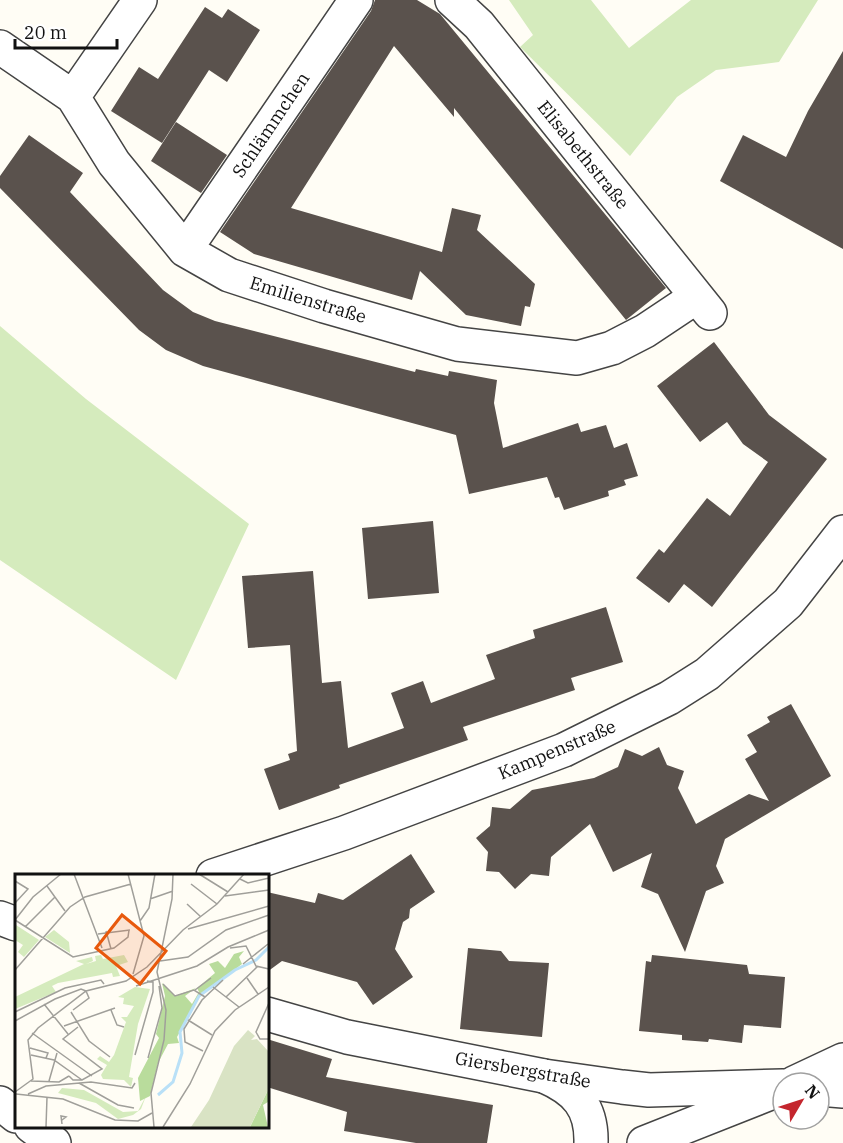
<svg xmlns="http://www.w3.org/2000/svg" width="843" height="1143" font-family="'IBM Plex Serif',serif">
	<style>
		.green { fill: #d5ebbd }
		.building { fill: #5a524d }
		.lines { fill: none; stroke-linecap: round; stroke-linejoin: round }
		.minor-casing { stroke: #444; stroke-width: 36 }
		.tertiary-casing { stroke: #444; stroke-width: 36 }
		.minor { stroke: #fff; stroke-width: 33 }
		.tertiary { stroke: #fff; stroke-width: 33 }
		.labels { text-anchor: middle; stroke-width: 6; stroke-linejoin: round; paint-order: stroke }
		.street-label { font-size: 18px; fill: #111; stroke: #fff }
		.inset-river { fill: none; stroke: #b9e0f7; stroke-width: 3 }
		.inset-road { fill: none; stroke: #a09f9a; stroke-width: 1.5 }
		.view { fill: #e8590c; fill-opacity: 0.15; stroke: #e8590c; stroke-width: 3 }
		.inset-edge { fill: none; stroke: #111; stroke-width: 3 }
	</style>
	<rect width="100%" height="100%" fill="#fffdf5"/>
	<path class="green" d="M509,0H591L629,48L691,0H818L779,62L716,70L677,97L630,156L520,47L533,35Z
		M0,326L86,399L249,524L176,680L0,560Z"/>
	<path class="building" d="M375,0H417L440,14L666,288L626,320L454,108V117L394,46L291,208L442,252L452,208L481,215L477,230L535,284L530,307L525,306L521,326L466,315L420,271L412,300L254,254L220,232L371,11Z
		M205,7L222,18L228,9L260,30L227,82L209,70L162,143L111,111L139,67L158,79Z
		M843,51V249L720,181L743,135L786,157L808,111Z
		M176,122L227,155L201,193L151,161Z
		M29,135L83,173L70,192L163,290L193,312L215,321L415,372L416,369L448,376L449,371L497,380L494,403L503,448L578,423L581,432L606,425L614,448L627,443L638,476L624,480L626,485L608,491L609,496L564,510L559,497L555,498L547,477L469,494L456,435L203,366L166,350L139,330L0,188V176Z
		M714,342L769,415L827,459L712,607L684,584L669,603L636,578L659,549L664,553L707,498L730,516L768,462L743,444L727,422L700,442L657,386Z
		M433,521L439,593L368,599L362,528Z
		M313,571L322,683L341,681L348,748L404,728L391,693L423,681L431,703L495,679L486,655L535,638L533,630L606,607L623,662L571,678L575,690L463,727L468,740L339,785L340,788L279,810L264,769L290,760L288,754L297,751L290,645L248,648L242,576Z
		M791,704L831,776L725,839L716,866L724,883L706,891L685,952L658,894L641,887L652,853L613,872L590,824L551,857L549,876L531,874L515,889L499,872L486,871L488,852L476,838L490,826L492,807L510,809L532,790L594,778L618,767L625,749L642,756L659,747L667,765L684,771L678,788L696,824L749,794L769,801L745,759L757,752L747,735L770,722L767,717Z
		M411,854L435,892L410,909L409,918L403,922L395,949L413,977L373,1005L357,982L282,961L267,972V892L315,903L318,893L343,900Z
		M468,948L501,951L509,961L549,963L542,1037L460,1029Z
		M652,955L747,965L749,974L785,977L781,1028L744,1025L742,1043L709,1039L708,1042L682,1040V1035L639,1031L646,961L651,962Z
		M267,1039L332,1059L326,1077L493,1105L487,1143H416L344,1131L347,1112L267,1087Z"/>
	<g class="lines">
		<g class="minor-casing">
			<path id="minor" d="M452,0L479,25L710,313
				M0,47L73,97L114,163L185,250L229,275L324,306L457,344L577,358L612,348L645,331L696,297
				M73,97L140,0
				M185,250L356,0
				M213,876L344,833L564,750L669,698L707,674L788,603L843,532
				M0,918L16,924
				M267,1014L347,1037L544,1076L622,1087L649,1090L783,1086"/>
		</g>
		<g class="tertiary-casing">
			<path id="tertiary" d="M544,1076C576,1090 592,1107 591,1143
				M794,1083L843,1060
				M819,1089L843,1091
				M0,1103L16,1116
				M31,1126L54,1143
				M644,1143L783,1088"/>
		</g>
		<use href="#minor" class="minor"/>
		<use href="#tertiary" class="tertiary"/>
	</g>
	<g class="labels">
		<g class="street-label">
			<text transform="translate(271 125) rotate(-56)" y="6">Schlämmchen</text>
			<text transform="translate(583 155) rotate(51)" y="6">Elisabethstraße</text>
			<text transform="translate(308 300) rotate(17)" y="6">Emilienstraße</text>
			<text transform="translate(557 750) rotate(-23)" y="6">Kampenstraße</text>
			<text transform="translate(523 1070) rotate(10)" y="6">Giersbergstraße</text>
		</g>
	</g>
	<g transform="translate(15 874)">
		<rect width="254" height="254" fill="#fffdf5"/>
		<path d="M1,51L24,66L9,83L3,78L8,71L0,66ZM39,56L54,68L55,79L30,63ZM86,81L88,85L109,81L113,88L101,92L105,102L98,103L97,99L43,109L37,112L41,118L0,135V123L69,90L61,87L77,83L78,87L71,90L81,87L80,82ZM120,113L135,115L123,150L114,203L118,204L116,213L109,206L88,205L86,201L92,191L82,185L85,182L94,188L99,181L111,148L106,143H112L119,132L108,130L109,124L103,123ZM47,214L69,216L108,238L123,237L131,222L126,235L118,241L103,245L81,229L43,219Z" fill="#d5ebbd"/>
		<path d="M229,77L224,83L227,90L184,123L162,163L164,169L153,170L143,189L135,222L125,227L123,204L144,164L141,160L150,122L147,109L160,122L181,114L170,122L177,130L184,118L182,114L200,99L194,90L203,87L210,94L219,80ZM253,216V228L248,231L253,253H235Z" fill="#b9dc9c"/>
		<path d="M233,156L240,162L236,166L242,165L254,178L253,216L235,253H176L194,226L219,172Z" fill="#d9e3c4"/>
		<path class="inset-river" d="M143,221L158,208L167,179L165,158L184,122L220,96L241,86L254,73"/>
		<path class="inset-road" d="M59,0L87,74M113,0L129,62L118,100M184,0L213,18M225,5L233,9L254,4M176,10L202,30M32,12L50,37M210,22L254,16M135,25L158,17M0,29L13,15L0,7M172,30L186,43M0,46L58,83L99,74L113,63L114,56M0,46L18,23L46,0M125,47L134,34L140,0M10,53L40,23M173,55L254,32M91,57L96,75M83,60L115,56M215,74L231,72L241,92L254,95M145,87L173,83L211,56L254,41M228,90L253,70M0,96L55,33L70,23L116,10M232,104L243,120M148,110L160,122L179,116L190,123M121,112L182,92L213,73L254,56M198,113L224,133M180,116L196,104M211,123L242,93M254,129L241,158L245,165H254M29,130L53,160M58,136L74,124L71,117M96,136L102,151L109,153M0,138L50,114L86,106L89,110M56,138L74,167L95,183M173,146L197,161M0,147L40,125L66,115L71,117M49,152L100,134M17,159L77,202M15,174L33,179L31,184M188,177L170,168L169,155L187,126L208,106M16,181L39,186L67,206M120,181L138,118V108L132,107M133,184L147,134L144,112M54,202L58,206H67L87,195L48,165L63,153M16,207L44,208L54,202M34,207L42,179M64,209L103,231L119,234M0,218L18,205L13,166L23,154L71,117L111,107L132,93L168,56L202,30L229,0M1,220L48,225L100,246L123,247L137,239M13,220L31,212L76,208L117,214L120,209M47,250L46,242L51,243L47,246M31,253L32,223M139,253L136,219L149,166L151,136L142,98L157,25L158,0M148,253L175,210L200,157L220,136L254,113"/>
		<path class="view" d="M107,41L151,77L125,110L81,74Z"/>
		<rect width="254" height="254" class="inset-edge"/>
	</g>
	<g transform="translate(801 1101) rotate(51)"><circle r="28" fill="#ffffff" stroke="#a0a0a0" stroke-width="1.5"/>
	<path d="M0-4.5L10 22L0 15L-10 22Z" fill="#c4262e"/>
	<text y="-9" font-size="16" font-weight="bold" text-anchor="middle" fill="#111111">N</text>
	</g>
	<path d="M15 39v9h102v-9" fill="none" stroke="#111111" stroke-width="3"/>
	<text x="24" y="39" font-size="18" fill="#111111" stroke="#ffffff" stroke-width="4.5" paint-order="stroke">20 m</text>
</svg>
